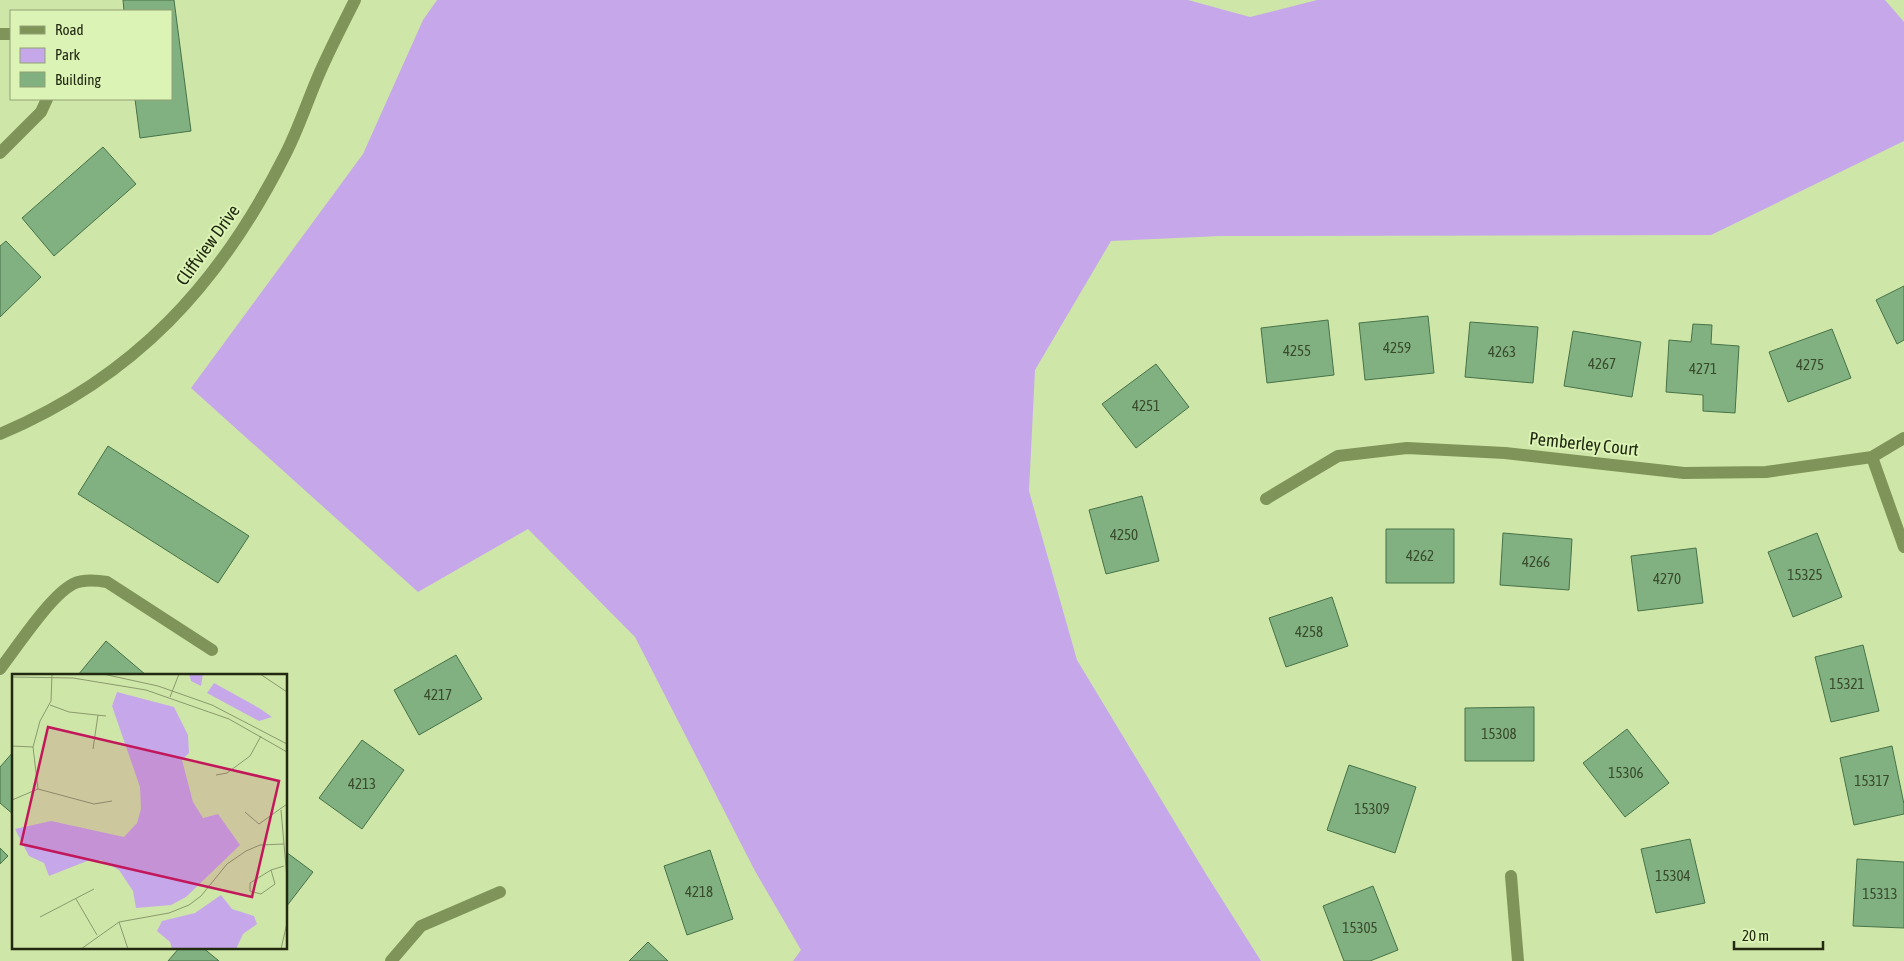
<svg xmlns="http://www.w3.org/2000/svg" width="1904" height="961" font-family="'Asap Condensed',sans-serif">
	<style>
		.green { fill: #c6a8ea }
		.building { fill: #81b081; stroke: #477347 }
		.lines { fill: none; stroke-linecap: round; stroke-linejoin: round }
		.minor { stroke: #7f9458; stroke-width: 12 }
		.labels { text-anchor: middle; stroke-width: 4; stroke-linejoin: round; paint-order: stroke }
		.number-label { font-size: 15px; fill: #394b2d }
		.street-label { font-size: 18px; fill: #212911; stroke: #dcf3b6 }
		.inset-road { fill: none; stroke: #899a6c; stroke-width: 1 }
		.view { fill: #c2185b; fill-opacity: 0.15; stroke: #c2185b; stroke-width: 2.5 }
		.inset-edge { fill: none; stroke: #212911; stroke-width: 2.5 }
	</style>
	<rect width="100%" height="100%" fill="#cfe6a9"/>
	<path class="green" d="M437,0H1188L1250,17L1317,0H1885L1904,22V141L1711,235L1220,236L1111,241L1035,370L1029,491L1077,660L1206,874L1261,961H793L801,950L755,871L635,637L528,529L418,592L191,388L363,154L423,20Z"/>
	<path class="building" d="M123,0H174L191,131L140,138L135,99H171V11H124Z
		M103,147L136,184L54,256L22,218Z
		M6,241L41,277L0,317V246Z
		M1904,286V340L1897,344L1876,300Z
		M1428,316L1434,373L1365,380L1359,323Z
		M1328,320L1334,375L1267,383L1261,328Z
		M1470,322L1538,327L1533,383L1465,377Z
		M1693,324L1712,325L1711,344L1739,346L1735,413L1703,411V395L1666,392L1669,340L1691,342Z
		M1832,329L1851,378L1788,402L1769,352Z
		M1573,331L1641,342L1632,397L1564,386Z
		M1156,364L1189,407L1136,448L1102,404Z
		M108,446L249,536L218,583L78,494Z
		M1142,496L1159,561L1106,574L1089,510Z
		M1386,529H1454V583H1386Z
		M1503,533L1572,539L1569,590L1500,585Z
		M1817,533L1842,597L1793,617L1768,552Z
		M1696,548L1703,603L1638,611L1631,556Z
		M1332,597L1348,646L1286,667L1269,618Z
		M106,641L146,675H78Z
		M1863,645L1879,711L1831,722L1815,657Z
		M456,655L482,699L419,735L394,690Z
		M1534,707V761H1465V708Z
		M1627,729L1669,783L1625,817L1583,763Z
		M362,740L404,770L362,829L319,798Z
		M1892,746L1904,804V814L1854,825L1840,758Z
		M14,751V815L0,803V767Z
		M1349,765L1416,787L1395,853L1327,830Z
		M1690,839L1705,903L1656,913L1641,849Z
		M0,848L8,856L0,864Z
		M710,850L733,919L687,935L664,866Z
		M286,852L313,872L286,907Z
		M1857,859L1904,862V928L1853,926Z
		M1373,886L1398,950L1370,961H1344L1323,906Z
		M648,942L668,961H629Z
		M180,947H202L219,961H168Z"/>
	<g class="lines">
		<path class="minor" d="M0,34H11
			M0,153L41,112L47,99
			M0,434C135,377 220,284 285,155C299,128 308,99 320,72C331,47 343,24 355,0
			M1872,457L1904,547
			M1266,499L1338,456L1407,448L1505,453L1684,473L1766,472L1872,457L1904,438
			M0,669C17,647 50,596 73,584C83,579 95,580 107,582L212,650
			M1511,876L1518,961
			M391,961L421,926L500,892"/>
	</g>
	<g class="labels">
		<g class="number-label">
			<text x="1397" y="353">4259</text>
			<text x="1297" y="356">4255</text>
			<text x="1502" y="357">4263</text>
			<text x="1602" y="369">4267</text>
			<text x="1810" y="370">4275</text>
			<text x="1703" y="374">4271</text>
			<text x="1146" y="411">4251</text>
			<text x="1124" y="540">4250</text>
			<text x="1420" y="561">4262</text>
			<text x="1536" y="567">4266</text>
			<text x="1805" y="580">15325</text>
			<text x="1667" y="584">4270</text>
			<text x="1309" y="637">4258</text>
			<text x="1847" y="689">15321</text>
			<text x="438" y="700">4217</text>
			<text x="1499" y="739">15308</text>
			<text x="1626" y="778">15306</text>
			<text x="1872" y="786">15317</text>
			<text x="362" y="789">4213</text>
			<text x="1372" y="814">15309</text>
			<text x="1673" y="881">15304</text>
			<text x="699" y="897">4218</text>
			<text x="1880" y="899">15313</text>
			<text x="1360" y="933">15305</text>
		</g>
		<g class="street-label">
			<text transform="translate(208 245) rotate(-54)" y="6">Cliffview Drive</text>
			<text transform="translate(1584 444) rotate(6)" y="6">Pemberley Court</text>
		</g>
	</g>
	<g transform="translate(12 674)">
		<rect width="275" height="275" fill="#cfe6a9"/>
		<path d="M177,0H191L189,12L179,7ZM202,9L247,34L260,43L247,47L195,19ZM105,18L162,33L176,61L177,79L170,86L181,128L191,144L206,140L228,171L174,223L159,231L124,234L121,217L107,196L89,186L75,187L37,202L32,189L17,182L3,155L39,147L112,163L125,149L129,135L128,113L100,32ZM209,221L220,235L242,242L245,250L231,260L224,275H160L158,268L145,257L150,247L183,239Z" fill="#c6a8ea"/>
		<path class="inset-road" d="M91,0L146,12L200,31L275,70M248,0L275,18M0,3L61,4L134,16L217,45L275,78M158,23L167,0M38,31L57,38L94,42M0,72L21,73M81,75L86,41M204,101L215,99L238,82L249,62M26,115L21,73L28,47L39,27L40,0M0,126L26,115L82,130L100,127M269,136L275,204M233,138L247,150L275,130M259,196L263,210L249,220L238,217V209L259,196L272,192M64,225L85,261M28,243L82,215M107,248L116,275M69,275L107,248L157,239L177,231L189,222L215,190L234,177L248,171L272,170M269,275L275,249"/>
		<path class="view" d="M36,53L267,107L240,223L9,170Z"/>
		<rect width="275" height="275" class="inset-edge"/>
	</g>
	<rect x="10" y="10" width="162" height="90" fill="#dcf3b6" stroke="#91a274"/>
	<rect x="20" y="26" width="25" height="8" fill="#7f9458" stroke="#91a274"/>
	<text x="55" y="35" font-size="15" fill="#212911">Road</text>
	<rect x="20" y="48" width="25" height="15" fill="#c6a8ea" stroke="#91a274"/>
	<text x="55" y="60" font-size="15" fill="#212911">Park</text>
	<rect x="20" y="72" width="25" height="15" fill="#81b081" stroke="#91a274"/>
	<text x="55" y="85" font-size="15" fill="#212911">Building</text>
	<path d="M1734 941v8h89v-8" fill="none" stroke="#212911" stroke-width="2.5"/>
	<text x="1742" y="941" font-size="15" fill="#212911" stroke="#dcf3b6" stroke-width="4" paint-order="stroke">20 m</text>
</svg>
